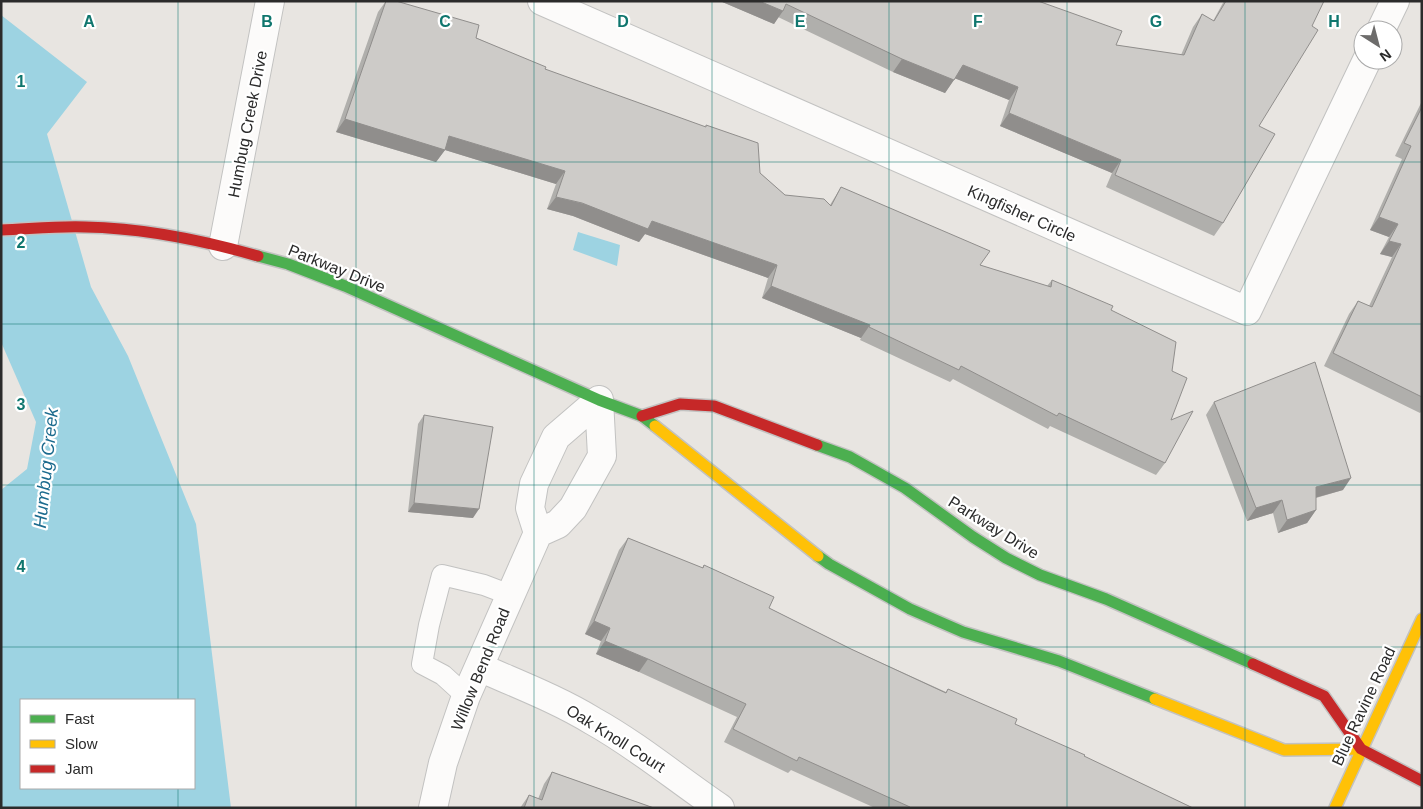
<svg xmlns="http://www.w3.org/2000/svg" width="1423" height="809" font-family="Arial,sans-serif">
	<style>
		.water { fill: #9dd3e2; fill-rule: evenodd }
		.lines { fill: none; stroke-linecap: round; stroke-linejoin: round }
		.lane-casing { stroke: #c2c2c1; stroke-width: 22 }
		.street-casing { stroke: #c2c2c1; stroke-width: 30 }
		.fast-casing { stroke: #c2c2c1; stroke-width: 14 }
		.slow-casing { stroke: #c2c2c1; stroke-width: 14 }
		.jam-casing { stroke: #c2c2c1; stroke-width: 14 }
		.lane { stroke: #fcfbfa; stroke-width: 20 }
		.street { stroke: #fcfbfa; stroke-width: 28 }
		.fast { stroke: #4caf50; stroke-width: 11 }
		.slow { stroke: #ffc107; stroke-width: 11 }
		.jam { stroke: #c62828; stroke-width: 11 }
		.wall { fill: #b0afac }
		.shaded-wall { fill: #908e8c }
		.building { fill: #cdcbc8; stroke: #908e8c }
		.grid { fill: none; stroke: #0f766e; stroke-width: 1; stroke-opacity: 0.55 }
		.labels { text-anchor: middle; stroke-width: 4.5; stroke-linejoin: round; paint-order: stroke }
		.street-label { font-size: 16px; fill: #2b2b2b; stroke: #fff }
		.water-label { font-size: 18px; font-style: italic; fill: #1c6b8e; stroke: #fff }
		.grid-label { font-size: 16px; text-anchor: middle; font-weight: bold; fill: #0f766e; stroke: #fff; stroke-width: 4.5; stroke-linejoin: round; paint-order: stroke }
	</style>
	<rect width="100%" height="100%" fill="#e8e5e1"/>
	<path class="water" d="M1,15L87,82L47,134L91,287L128,356L196,524L231,808H1V490L27,469L36,422L1,342ZM21,700H194V788H21Z
		M578,232L620,245L617,266L573,250Z"/>
	<g class="lines">
		<g class="lane-casing">
			<path id="lane" d="M466,696L443,675L422,664L429,625L442,575L484,585L510,595"/>
		</g>
		<g class="street-casing">
			<path id="street" d="M542,1L1247,311L1367,60
				M1381,30L1395,1
				M223,246L270,1
				M538,533L530,508L534,484L556,437L599,400
				M479,667C517,684 557,699 593,721C638,746 677,779 720,808
				M433,808L443,763L466,696L538,533L558,524L573,508L602,456L599,400"/>
		</g>
		<g class="fast-casing">
			<path id="fast" d="M258,256L288,264L345,286L599,400L642,416L655,426
				M817,445L850,457L905,488L973,537L1006,558L1040,575L1106,599L1253,664
				M818,556L829,564L910,609L963,632L1059,661L1155,699"/>
		</g>
		<g class="slow-casing">
			<path id="slow" d="M655,426L818,556
				M1155,699L1284,750L1361,749
				M1335,808L1422,619"/>
		</g>
		<g class="jam-casing">
			<path id="jam" d="M1,230C29,229 57,226 85,227C144,228 202,240 258,256
				M642,416L680,404L714,406L817,445
				M1253,664L1324,696L1361,749L1422,781"/>
		</g>
		<use href="#lane" class="lane"/>
		<use href="#street" class="street"/>
		<use href="#fast" class="fast"/>
		<use href="#slow" class="slow"/>
		<use href="#jam" class="jam"/>
	</g>
	<path class="wall" d="M386,1H396L545,69L760,173L785,195L830,205L841,187L980,265L1047,286L1052,280L1111,310L1172,371L1171,420L1165,463L1156,475L1050,426L1048,429L953,379L950,382L860,340L861,338L762,298L768,278L645,234L639,242L573,216L547,209L556,184L445,150L436,162L336,132L378,12Z
		M720,1H1038L1116,45L1181,55L1193,27L1202,14L1213,21L1224,1H1324L1259,126L1223,223L1214,236L1106,187L1112,173L1000,126L1009,100L955,78L945,93L893,72L778,17L774,24Z
		M1422,101V411L1420,413L1324,366L1349,314L1358,301L1369,306L1392,257L1380,254L1389,237L1370,230L1402,159L1395,156Z
		M1214,402L1343,490L1316,498V510L1307,523L1278,533L1273,513L1247,521L1206,415Z
		M424,415L473,518L408,512L418,424Z
		M628,538L702,568L704,565L769,608L851,649L946,692L948,689L1015,724L1193,808H875L791,770L788,773L724,742L737,717L639,672L596,654L601,641L585,634L619,550Z
		M552,772L654,808H520L529,795L538,799L544,784Z"/>
	<path class="shaded-wall" d="M720,1H759L783,11L774,24Z
		M902,59L954,80L945,93L893,72Z
		M963,65L1018,87L1009,100L954,78Z
		M1009,113L1121,160L1112,173L1000,126Z
		M345,119L449,136L565,171L556,184L445,150L436,162L336,132Z
		M556,197L652,221L777,265L768,278L645,234L639,242L573,216L547,209Z
		M1379,217L1398,224L1389,237L1370,230Z
		M1389,241L1401,244L1392,257L1380,254Z
		M771,286L870,325L861,338L762,298Z
		M1351,478L1343,490L1307,500L1316,487Z
		M1282,500L1273,513L1247,521L1256,508Z
		M414,503L479,509L473,518L408,512Z
		M1316,510L1307,523L1278,533L1287,520Z
		M594,621L610,628L601,641L585,634Z
		M605,641L648,659L639,672L596,654Z"/>
	<path class="building" d="M386,1H396L479,25L476,38L546,67L545,69L706,127V125L758,143L760,173L785,195L824,199L831,206L841,187L990,251L980,265L1051,287L1052,280L1113,306L1111,310L1176,342L1172,371L1187,378L1171,420L1193,411L1165,463L1059,413L1057,416L961,366L959,370L869,327L870,325L771,286L777,265L652,221L648,229L582,203L556,197L565,171L449,136L445,150L345,119Z
		M759,1H1038L1122,31L1116,45L1184,55L1202,14L1214,21L1226,1H1324L1312,26L1318,30L1259,126L1275,134L1223,223L1115,175L1121,160L1009,113L1018,87L963,65L954,80L902,59L786,4L783,11Z
		M1422,107V397L1333,353L1358,301L1372,307L1401,244L1389,241L1398,224L1379,217L1411,146L1404,143Z
		M1315,362L1351,478L1316,487V510L1287,520L1282,500L1256,508L1214,402Z
		M424,415L493,427L479,509L414,503Z
		M628,538L703,568L704,565L774,597L769,608L851,649L946,693L948,689L1017,719L1015,724L1085,755L1084,756L1193,808H910V807L799,757L797,761L733,729L746,704L648,659L605,641L610,628L594,621Z
		M552,772L654,808H524L529,795L542,800Z"/>
	<path class="grid" d="M178,1V700M356,1V808M534,1V808M712,1V808M889,1V808M1067,1V808M1245,1V808M1,162H1422M1,324H1422M1,485H1422M1,647H1422M178,788V808"/>
	<g class="labels">
		<g class="street-label">
			<text transform="translate(247 124) rotate(-79)" y="6">Humbug Creek Drive</text>
			<text transform="translate(1022 213) rotate(24)" y="6">Kingfisher Circle</text>
			<text transform="translate(337 268) rotate(22)" y="6">Parkway Drive</text>
			<text transform="translate(994 527) rotate(32)" y="6">Parkway Drive</text>
			<text transform="translate(480 669) rotate(-68)" y="6">Willow Bend Road</text>
			<text transform="translate(1363 706) rotate(-65)" y="6">Blue Ravine Road</text>
			<text transform="translate(616 738) rotate(32)" y="6">Oak Knoll Court</text>
		</g>
		<g class="water-label">
			<text transform="translate(46 468) rotate(-84)" y="6">Humbug Creek</text>
		</g>
	</g>
	<g class="grid-label">
		<text x="89" y="27">A</text>
		<text x="267" y="27">B</text>
		<text x="445" y="27">C</text>
		<text x="623" y="27">D</text>
		<text x="800" y="27">E</text>
		<text x="978" y="27">F</text>
		<text x="1156" y="27">G</text>
		<text x="1334" y="27">H</text>
		<text x="21" y="87">1</text>
		<text x="21" y="248">2</text>
		<text x="21" y="410">3</text>
		<text x="21" y="572">4</text>
	</g>
	<rect width="1423" height="809" fill="none" stroke="#2b2b2b" stroke-width="5"/>
	<rect x="20" y="699" width="175" height="90" fill="#ffffff" stroke="#aaaaaa"/>
	<rect x="30" y="715" width="25" height="8" fill="#4caf50" stroke="#aaaaaa"/>
	<text x="65" y="724" font-size="15" fill="#2b2b2b">Fast</text>
	<rect x="30" y="740" width="25" height="8" fill="#ffc107" stroke="#aaaaaa"/>
	<text x="65" y="749" font-size="15" fill="#2b2b2b">Slow</text>
	<rect x="30" y="765" width="25" height="8" fill="#c62828" stroke="#aaaaaa"/>
	<text x="65" y="774" font-size="15" fill="#2b2b2b">Jam</text>
	<g transform="translate(1378 45) rotate(144)"><circle r="24" fill="#ffffff" stroke="#aaaaaa"/>
	<path d="M0-4L9 19L0 12L-9 19Z" fill="#6d6c6b"/>
	<text y="-8" font-size="14" font-weight="bold" text-anchor="middle" fill="#2b2b2b">N</text>
	</g>
</svg>
